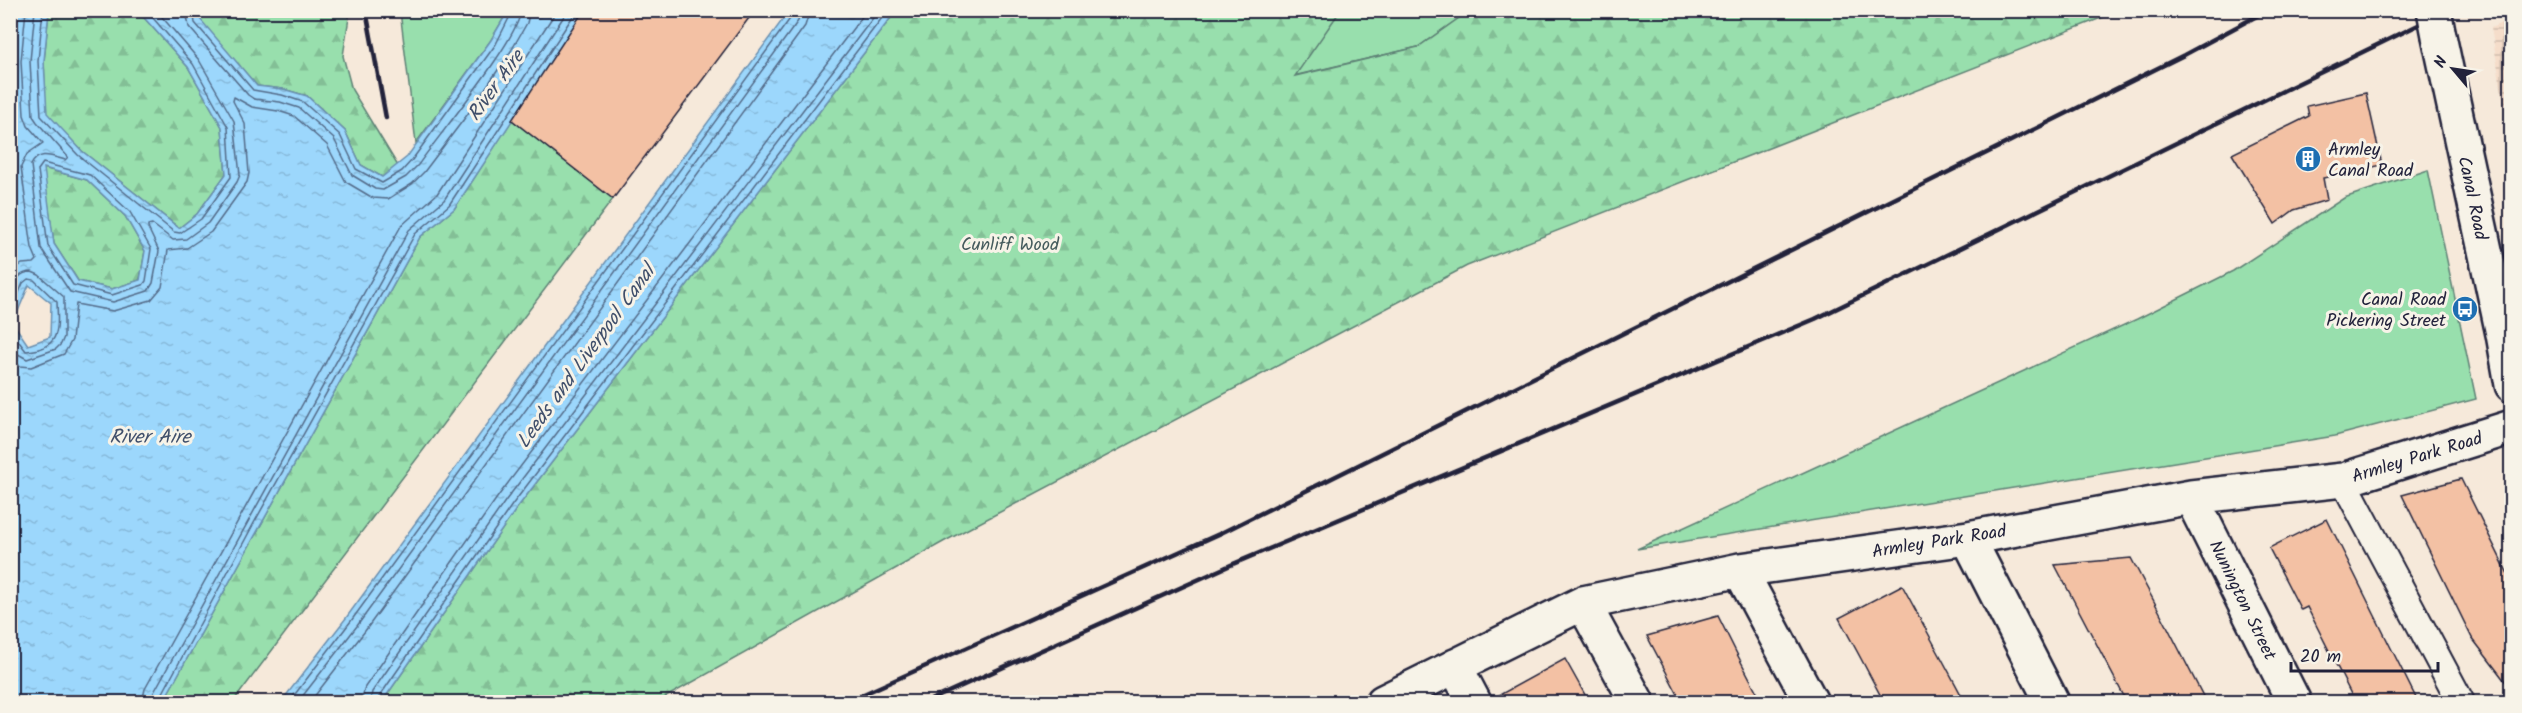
<svg xmlns="http://www.w3.org/2000/svg" width="2522" height="713" font-family="Kalam,sans-serif">
	<style>
		.industrial { fill: url(#industrial-grid) }
		.green { fill: #98dfad; stroke: #5d8074; stroke-width: 1.5 }
		.forest { fill: url(#forest-firs); stroke: #5d8074; stroke-width: 1.5 }
		.water { fill: url(#water-ripples); stroke: #6b8faf; stroke-width: 1.5; fill-rule: evenodd }
		.lines { fill: none; stroke-linecap: round; stroke-linejoin: round }
		.shore { stroke: #536a88; stroke-width: 1.5 }
		.building { fill: #f3c1a4; stroke: #22223b; stroke-width: 1.5 }
		.lane-casing { stroke: #22223b; stroke-width: 30 }
		.street-casing { stroke: #22223b; stroke-width: 38 }
		.secondary-casing { stroke: #22223b; stroke-width: 38 }
		.lane { stroke: #f7f3e8; stroke-width: 26 }
		.street { stroke: #f7f3e8; stroke-width: 33 }
		.secondary { stroke: #f7f3e8; stroke-width: 33 }
		.rail { stroke: #22223b; stroke-width: 4.5 }
		.secondary-bridge-casing { stroke: #22223b; stroke-width: 38; stroke-linecap: butt }
		.secondary-bridge { stroke: #f7f3e8; stroke-width: 33 }
		.labels { text-anchor: middle; stroke-width: 6; stroke-linejoin: round; paint-order: stroke }
		.poi-label { font-size: 18px; fill: #22223b; stroke: #f7f3e8; text-anchor: start }
		.street-label { font-size: 18px; fill: #22223b; stroke: #f7f3e8 }
		.park-label { font-size: 18px; fill: #455b5d; stroke: #f7f3e8 }
		.water-label { font-size: 20px; font-style: italic; fill: #404f6b; stroke: #f7f3e8 }
	</style>
	<defs>
		<pattern id="industrial-grid" width="8" height="8" patternUnits="userSpaceOnUse" patternTransform="scale(1.5)"><rect width="8" height="8" fill="#f5ddca"/><path d="M0 4h8M4 0v8" fill="none" stroke="#d2bdae"/></pattern>
		<pattern id="forest-firs" width="22" height="20" patternUnits="userSpaceOnUse" patternTransform="scale(1.5)"><rect width="22" height="20" fill="#98dfad"/><path d="M5 1l3.5 6h-7zM16 11l3.5 6h-7z" fill="#83bf96"/></pattern>
		<pattern id="water-ripples" width="26" height="14" patternUnits="userSpaceOnUse" patternTransform="scale(1.5)"><rect width="26" height="14" fill="#9cd7fc"/><path d="M2 4q2-2 4 0t4 0M15 11q2-2 4 0t4 0" fill="none" stroke="#86b8d9"/></pattern>
	</defs>
	<rect width="100%" height="100%" fill="#f6e9da"/>
	<filter id="ink" filterUnits="userSpaceOnUse"><feTurbulence type="fractalNoise" baseFrequency=".0167" numOctaves="2"/><feDisplacementMap in="SourceGraphic" scale="12" xChannelSelector="R" yChannelSelector="G"/><feConvolveMatrix kernelMatrix="1 2 1 2 8 2 1 2 1" color-interpolation-filters="sRGB"/></filter>
	<g filter="url(#ink)">
		<path class="industrial" d="M2511,18V145L2491,28Z"/>
		<path class="green" d="M400,11H508L491,40L416,143Z
			M1340,11H1469L1418,47L1293,76Z
			M2428,170L2476,399L2335,436L1637,549L2137,319L2233,271L2344,198Z"/>
		<path class="forest" d="M49,11H138L188,67L222,127L226,174L197,214L179,228L82,151L46,113L44,61Z
			M199,11H350L343,56L352,90L398,166L382,177L361,165L345,131L307,96L283,89L257,86L199,19Z
			M896,11H1340L1295,76L1418,47L1469,11H2119L1467,266L945,541L657,702H382L517,508Z
			M512,120L613,199L233,702H163L420,237L454,209Z
			M43,168L87,180L125,216L145,251L140,280L112,289L78,281L54,244Z"/>
		<path class="water" d="M11,11H49L44,61L47,113L82,151L179,228L197,214L226,174L222,127L188,67L138,11H199L200,19L257,86L283,89L307,96L345,131L361,165L382,177L407,157L491,40L508,11H584L454,209L420,237L163,702H11ZM44,168L87,180L125,216L145,251L140,280L112,289L78,281L54,244ZM29,285L51,303L50,337L28,345L13,323Z
			M789,11H896L517,508L382,702H281L346,618Z"/>
		<g class="lines">
			<path class="shore" d="M35,10L30,61L33,116L37,122L68,157L65,160C51,156 39,150 31,165L41,248L70,292L113,302L148,291L153,283L159,251L148,228V225L152,224L173,240L186,239L208,223L237,182L240,175L234,121L199,60L156,10
				M43,10L38,61L41,116L78,155L174,232L180,233L201,219L231,177L228,127L193,64L146,10
				M186,10L189,27L248,95L254,99L280,102L299,108L334,139L352,175L375,189L383,190L406,177L418,165C438,136 519,39 521,10
				M193,10L195,23L253,90L282,95L303,102L340,135L356,169L382,183L402,171L412,160L496,44L513,10
				M43,163L90,175L130,212L151,249L146,281L143,285L112,295L73,285L48,246L38,170Z
				M10,272L22,264L34,263L37,260L32,248L21,167L27,154L43,143L28,126L24,115L21,61L26,10
				M10,294C15,282 18,272 32,272L39,275L64,297V337L61,344L56,349L27,359L18,354L10,344
				M10,314L23,283L28,279L34,280L57,302C58,329 61,349 26,351L10,330
				M10,360L20,366L31,367L64,354L72,340L76,304L113,311L151,300L162,287L168,250L187,248L211,232L247,182L249,173L245,124L233,101L234,97L252,107L278,111L294,116L327,145L346,182L373,198L388,199L412,184L424,172L467,115L511,51L527,23L530,10
				M142,702L145,689L401,226L437,194L557,10
				M151,702L153,694L409,230L444,200L568,10
				M158,702L254,523L415,234L449,205L577,10
				M289,702L351,621L792,16L793,10
				M298,702L357,626L798,21L801,10
				M310,702L365,631L805,26L810,10
				M361,702L365,687L499,495L867,10
				M370,702L372,692L506,500L879,10
				M377,702L379,697L512,505L888,10"/>
		</g>
		<path class="building" d="M584,10H755L613,199L512,120Z
			M2366,93L2382,165L2323,178L2327,200L2294,210L2275,224L2232,154L2309,116L2307,106Z
			M2461,479L2511,580V689L2472,638L2402,495Z
			M2327,519L2389,644L2418,702H2355L2307,607L2301,610L2269,548Z
			M2131,558L2165,622L2206,702H2127L2055,565Z
			M1902,585L1942,659L1965,702H1884L1859,655L1839,618Z
			M1718,616L1737,654L1762,702H1682L1647,636Z
			M1565,659L1589,702H1493L1492,699Z"/>
		<g class="lines">
			<g class="lane-casing">
				<path id="lane" d="M2343,480L2461,702"/>
			</g>
			<g class="street-casing">
				<path id="street" d="M2191,497L2294,702
					M1968,538L2052,702
					M1740,570L1811,702
					M1583,603L1637,702
					M1455,666L1474,702
					M1383,702L1583,603L1740,570L1968,538L2191,497L2343,480L2512,427"/>
			</g>
			<g class="secondary-casing">
				<path id="secondary" d="M2439,36L2503,334L2512,385"/>
			</g>
			<use href="#lane" class="lane"/>
			<use href="#street" class="street"/>
			<use href="#secondary" class="secondary"/>
			<path class="rail" d="M366,10L386,118
				M846,702L1219,534L2184,55L2268,10
				M926,702L1233,564L1815,319L2449,10"/>
			<g class="secondary-bridge-casing">
				<path id="secondary-bridge" d="M2434,10L2439,36"/>
			</g>
			<use href="#secondary-bridge" class="secondary-bridge"/>
		</g>
	</g>
	<defs>
		<g id="building-disc" transform="scale(1.35)"><circle r="9.5" fill="#1f6fb2" stroke="#f7f3e8"/><path d="M-4-6H4V6H1V3H-1V6H-4ZM-2.5-4.3h1.7v1.8h-1.7ZM.8-4.3h1.7v1.8H.8ZM-2.5-1h1.7V.8h-1.7ZM.8-1h1.7V.8H.8Z" fill="#fff"/></g>
		<g id="bus-disc" transform="scale(1.35)"><circle r="9.5" fill="#1f6fb2" stroke="#f7f3e8"/><path d="M-5-6H5V4H4V6H2V4H-2V6H-4V4H-5ZM-3.5-4V0h7V-4ZM-3.5 1.2v1.5H-2V1.2ZM2 1.2v1.5H3.5V1.2Z" fill="#fff"/></g>
	</defs>
	<g fill-rule="evenodd">
		<use href="#building-disc" x="2308" y="159"/>
		<use href="#bus-disc" x="2465" y="309"/>
	</g>
	<g class="labels">
		<g class="poi-label">
			<text x="2328" y="155">Armley<tspan x="2328" dy="21">Canal Road</tspan></text>
			<text x="2446" y="305" text-anchor="end">Canal Road<tspan x="2446" dy="21">Pickering Street</tspan></text>
		</g>
		<g class="street-label">
			<text transform="translate(2473 198) rotate(78)" y="6">Canal Road</text>
			<text transform="translate(2417 457) rotate(-17)" y="6">Armley Park Road</text>
			<text transform="translate(1939 541) rotate(-9)" y="6">Armley Park Road</text>
			<text transform="translate(2243 600) rotate(64)" y="6">Nunington Street</text>
		</g>
		<g class="park-label">
			<text x="1010" y="250">Cunliff Wood</text>
		</g>
		<g class="water-label">
			<text transform="translate(495 85) rotate(-54)" y="7">River Aire</text>
			<text transform="translate(585 356) rotate(-54)" y="7">Leeds and Liverpool Canal</text>
			<text x="150" y="443">River Aire</text>
		</g>
	</g>
	<rect width="2522" height="713" fill="none" stroke="#f7f3e8" stroke-width="36"/>
	<rect x="18" y="18" width="2486" height="677" fill="none" stroke="#22223b" stroke-width="2" filter="url(#ink)"/>
	<g transform="translate(2453 69) rotate(299)" stroke="#f7f3e8" stroke-width="4.5" paint-order="stroke">
	<path d="M0-4.5L10 22L0 15L-10 22Z" fill="#22223b"/>
	<text y="-9" font-size="16" font-weight="bold" text-anchor="middle" fill="#22223b">N</text>
	</g>
	<path d="M2291 662v9h147v-9" fill="none" stroke="#22223b" stroke-width="3"/>
	<text x="2300" y="662" font-size="18" fill="#22223b" stroke="#f7f3e8" stroke-width="4.5" paint-order="stroke">20 m</text>
</svg>
